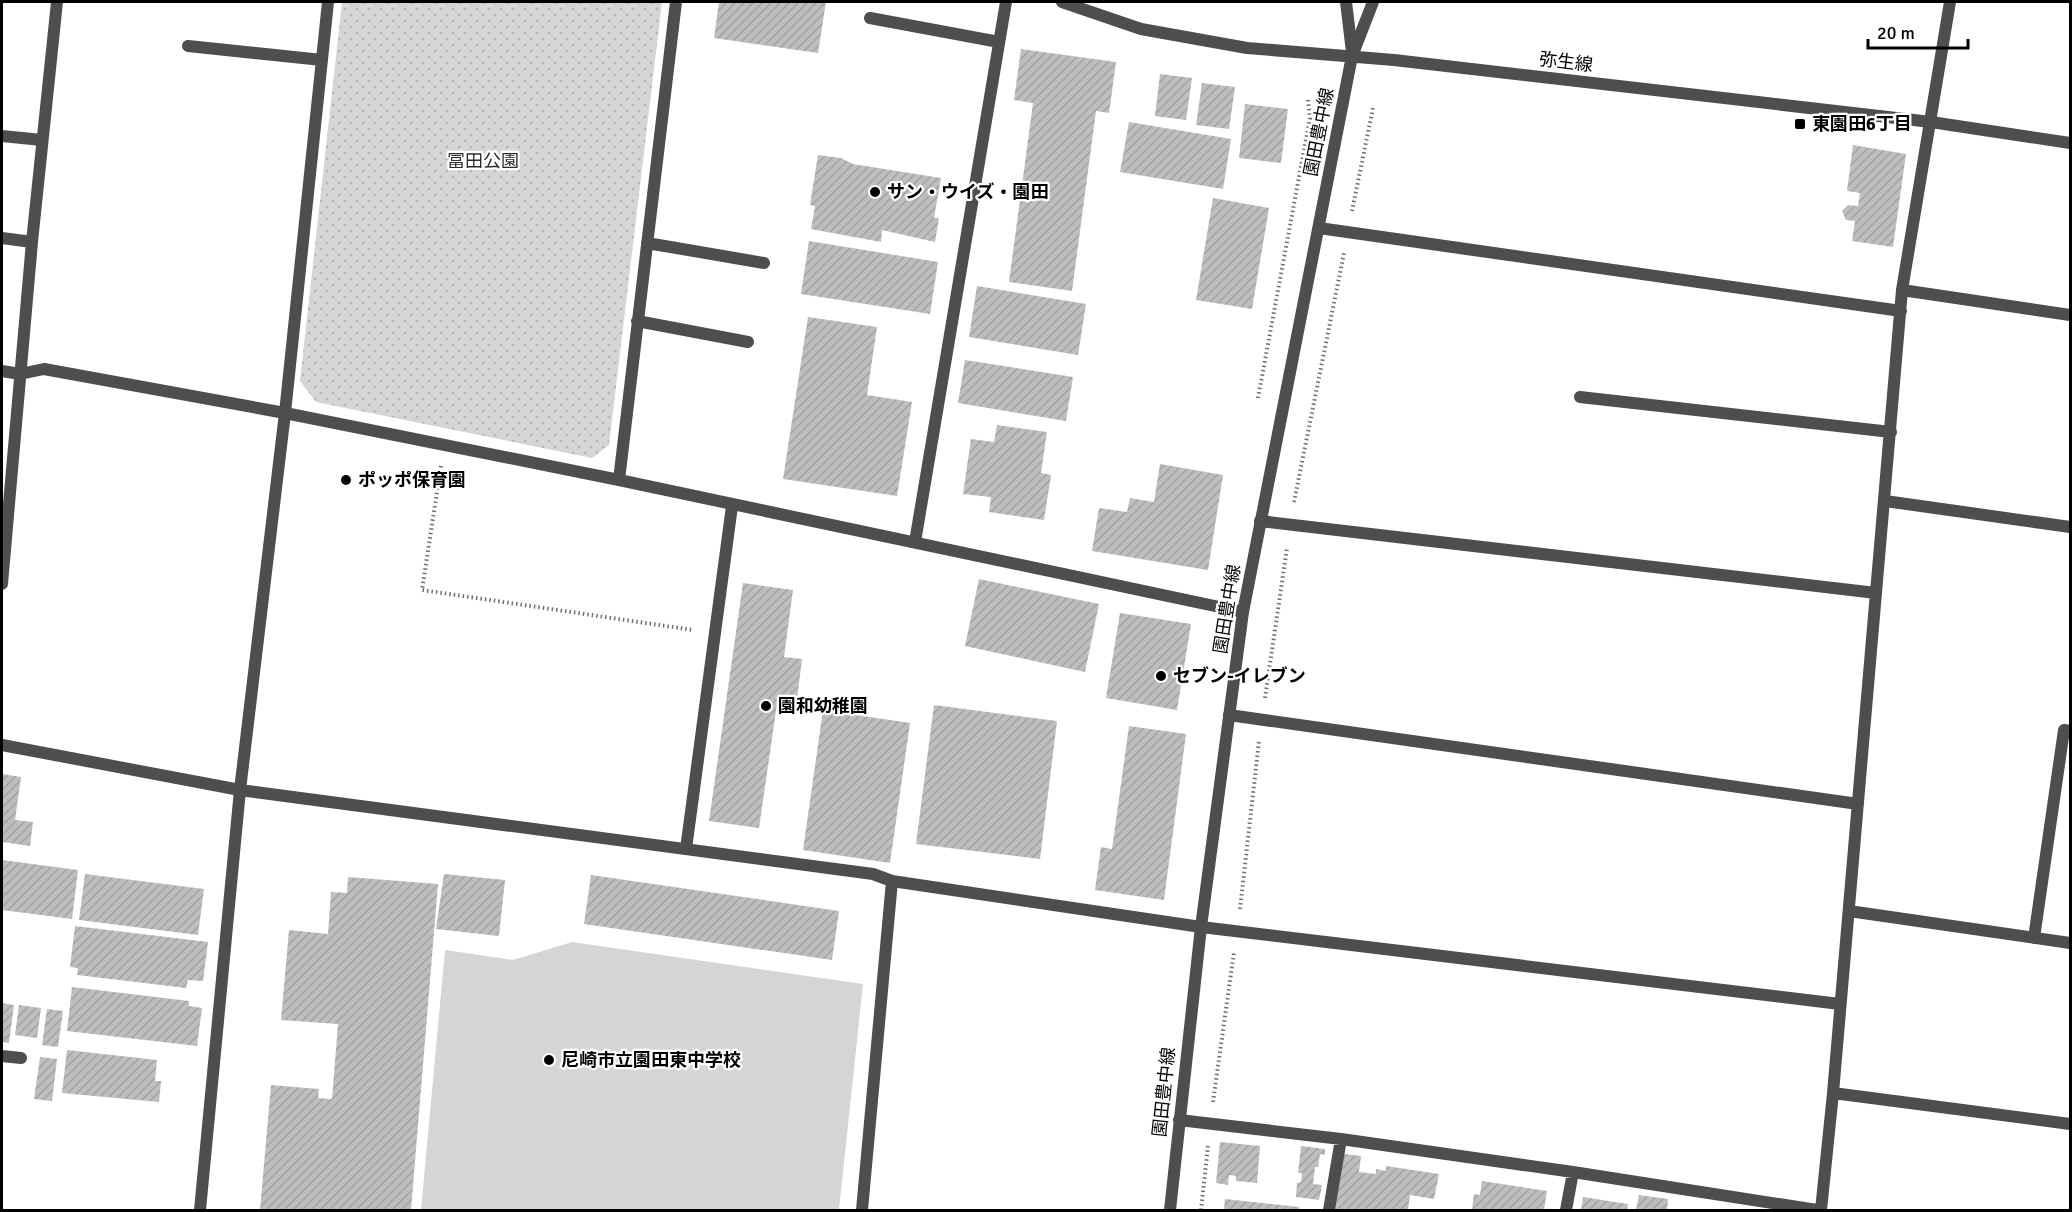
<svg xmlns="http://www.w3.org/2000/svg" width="2072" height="1212" font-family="Signika,'Noto Sans JP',sans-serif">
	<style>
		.grass { fill: url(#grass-dots) }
		.garden { fill: #d5d5d5 }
		.building { fill: url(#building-hatch) }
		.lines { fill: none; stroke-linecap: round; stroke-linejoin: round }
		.path { stroke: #707070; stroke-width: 4; stroke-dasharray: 1.5 3; stroke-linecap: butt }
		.minor { stroke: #4e4e4e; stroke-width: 12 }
		.tertiary { stroke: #4e4e4e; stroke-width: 12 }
		.poi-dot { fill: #000; stroke: #fff; stroke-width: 2 }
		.labels { text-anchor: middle; stroke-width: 4.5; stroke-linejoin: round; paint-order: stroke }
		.street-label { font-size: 18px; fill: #000; stroke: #fff }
		.poi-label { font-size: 18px; font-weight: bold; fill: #000; stroke: #fff; text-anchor: start }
		.park-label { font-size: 18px; fill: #2c2c2c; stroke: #fff }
	</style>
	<defs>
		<pattern id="grass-dots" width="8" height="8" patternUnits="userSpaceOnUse" patternTransform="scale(1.5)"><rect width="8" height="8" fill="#d5d5d5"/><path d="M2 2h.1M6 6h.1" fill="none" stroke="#b5b5b5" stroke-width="1.8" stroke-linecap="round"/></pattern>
		<pattern id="building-hatch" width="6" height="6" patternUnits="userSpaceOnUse" patternTransform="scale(1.5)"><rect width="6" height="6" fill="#bebebe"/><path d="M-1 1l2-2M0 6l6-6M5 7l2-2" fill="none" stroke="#a2a2a2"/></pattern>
	</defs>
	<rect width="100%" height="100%" fill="#fff"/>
	<path class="grass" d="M342,2H662L609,445L592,458L316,402L300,381Z"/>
	<path class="garden" d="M572,942L863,984L839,1210H421L445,950L513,960Z"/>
	<path class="building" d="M719,2H826L818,53L714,38Z
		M1021,49L1116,62L1109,113L1096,111L1072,291L1009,282L1033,103L1014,100Z
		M1160,74L1192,78L1186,120L1155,116Z
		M1202,83L1235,87L1229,129L1196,125Z
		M1245,104L1288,109L1281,163L1239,158Z
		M1129,122L1231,139L1223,189L1120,172Z
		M1853,145L1906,154L1893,247L1852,241L1855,221L1846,220L1842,211L1848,205L1858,206L1860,193L1847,191Z
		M818,155L841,158L853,164L941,178L934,218H939L935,242L882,230L881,242L811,229L815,206L810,205Z
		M1213,198L1269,208L1252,309L1196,300Z
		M809,241L938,262L930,314L801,294Z
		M977,286L1086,304L1078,355L969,337Z
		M808,317L877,327L867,395L912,402L897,496L783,479Z
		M965,360L1073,377L1066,421L958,403Z
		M997,425L1047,432L1041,473L1051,475L1044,520L989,512L991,497L963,494L971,439L994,442Z
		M1160,464L1223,475L1208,570L1092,551L1099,508L1127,512L1130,498L1154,502Z
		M979,579L1099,604L1085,672L965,646Z
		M743,583L793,590L784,657L802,659L797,699L778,697L759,828L709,821Z
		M1120,613L1191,624L1177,710L1106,698Z
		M934,705L1057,721L1040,859L916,844Z
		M823,710L910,723L890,863L803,850Z
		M1129,726L1186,734L1164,900L1095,890L1101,847L1112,849Z
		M2,774L21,777L15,820L33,822L30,846L2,842Z
		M2,860L78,870L72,919L2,910Z
		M85,874L204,889L198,935L79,920Z
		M444,874L505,880L499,936L436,929Z
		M591,875L839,911L832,960L584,924Z
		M348,877L438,884L411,1210H260L271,1085L319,1089L318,1098L332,1099L338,1024L281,1020L289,930L328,934L331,892L347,893Z
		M75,926L208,942L203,981L188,980L186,988L77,975L78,968L70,967Z
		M72,987L189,1001V1006L202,1008L197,1046L67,1031Z
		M2,1003L14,1005L9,1043L2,1042Z
		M19,1005L41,1008L37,1038L15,1035Z
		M47,1009L63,1011L58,1047L42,1045Z
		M67,1050L157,1060L155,1081H161L159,1102L62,1093Z
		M40,1057L57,1059L52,1101L34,1099Z
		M1220,1142L1260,1146L1257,1183L1236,1181V1176L1229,1175L1228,1185L1216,1183Z
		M1301,1146L1325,1149V1155L1320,1154L1318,1167H1315L1313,1184L1322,1185L1319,1200L1296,1197L1297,1183L1301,1182L1302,1173H1298Z
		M1344,1154L1361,1156L1359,1172L1376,1174V1169L1386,1171V1166L1439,1174L1434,1199L1410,1195L1408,1210H1335Z
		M1482,1181L1547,1191L1544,1210H1472L1474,1194L1480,1195Z
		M1639,1195L1668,1199L1667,1210H1636Z
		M1583,1197L1628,1204L1627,1210H1581Z
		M1225,1199L1299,1207V1210H1224Z"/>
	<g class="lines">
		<path class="path" d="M1352,211L1373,108
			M1258,398L1310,118L1308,99
			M441,466L422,590L693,630
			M1294,502L1344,253
			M1265,698L1287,548
			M1240,909L1259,741
			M1213,1102L1234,952
			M1201,1210L1208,1146"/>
		<path class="minor" d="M1346,2L1352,52
			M870,18L999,42
			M188,46L322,60
			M1352,56L1373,2
			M2,136L42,140
			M1319,228L1901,311
			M2,238L32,242
			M647,243L764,263
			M1902,290L2070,315
			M637,321L748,342
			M2,371L20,374L44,369L285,413L619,480L1243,612
			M1580,397L1891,432
			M619,480L676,2
			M1885,501L2070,527
			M1260,521L1876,593
			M915,542L1006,2
			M2,584L32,242L57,2
			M1229,715L1858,804
			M2,745L240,790L873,874L892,881L1201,927L1840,1004
			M686,849L732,506
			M1849,911L2070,943
			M2034,938L2064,730L2070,731
			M2,1056L21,1058
			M1833,1093L2070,1124
			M1179,1120L1341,1139L1573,1172L1817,1210
			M200,1210L240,790L285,413L328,2
			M862,1210L892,881
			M1329,1210L1341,1139
			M1566,1210L1573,1172
			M1821,1210L1833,1093L1902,290L1950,2"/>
		<path class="tertiary" d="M1062,2L1141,29L1247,48L1394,60L1931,122L2070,143
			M1170,1210L1201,927L1243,612L1352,56"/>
	</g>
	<g class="poi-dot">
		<rect x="1794" y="118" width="12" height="12" rx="3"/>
		<circle cx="875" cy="192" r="6"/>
		<circle cx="346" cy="480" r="6"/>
		<circle cx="1161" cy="676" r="6"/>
		<circle cx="766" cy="706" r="6"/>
		<circle cx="549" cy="1060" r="6"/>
	</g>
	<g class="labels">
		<g class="street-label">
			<text transform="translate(1566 62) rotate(7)" y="6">弥生線</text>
			<text transform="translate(1319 132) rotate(-79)" y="6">園田豊中線</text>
			<text transform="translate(1227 609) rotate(-81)" y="6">園田豊中線</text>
			<text transform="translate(1164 1092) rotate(-84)" y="6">園田豊中線</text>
		</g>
		<g class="poi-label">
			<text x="1812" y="130">東園田6丁目</text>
			<text x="887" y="198">サン・ウイズ・園田</text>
			<text x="358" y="486">ポッポ保育園</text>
			<text x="1173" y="682">セブン-イレブン</text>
			<text x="778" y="712">園和幼稚園</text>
			<text x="561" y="1066">尼崎市立園田東中学校</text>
		</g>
		<g class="park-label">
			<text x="483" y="167">冨田公園</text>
		</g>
	</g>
	<rect width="2072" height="1212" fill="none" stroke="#000000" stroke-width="6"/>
	<path d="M1868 39v9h100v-9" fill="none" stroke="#000000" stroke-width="3"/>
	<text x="1877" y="39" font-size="18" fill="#000000" stroke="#ffffff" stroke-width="4.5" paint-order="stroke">20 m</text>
</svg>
